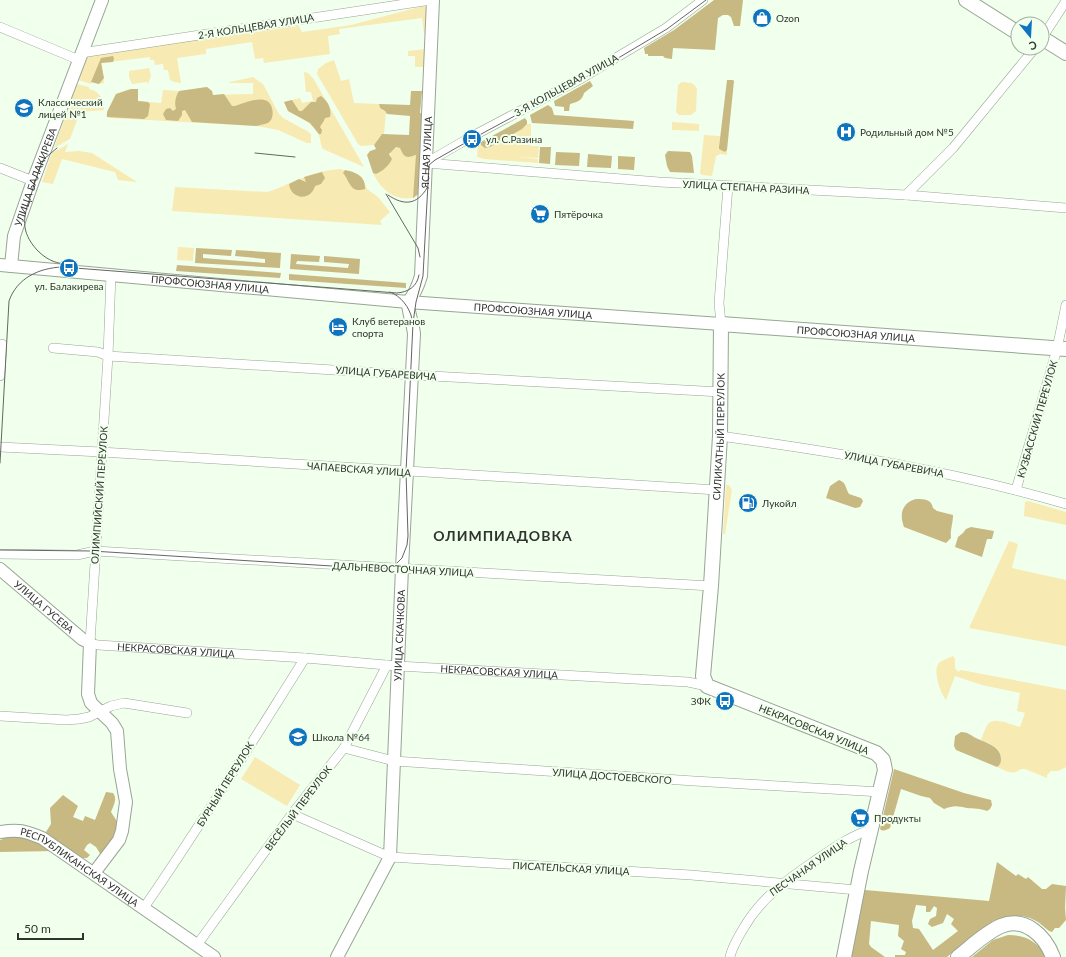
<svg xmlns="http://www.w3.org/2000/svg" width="1066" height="957" font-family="Lato,sans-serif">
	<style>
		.green { fill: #f8eab3 }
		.forest { fill: #c7b981; fill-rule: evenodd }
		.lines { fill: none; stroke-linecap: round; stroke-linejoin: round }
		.street-casing { stroke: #98a595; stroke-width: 10 }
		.secondary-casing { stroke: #98a595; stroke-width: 14 }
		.primary-casing { stroke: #98a595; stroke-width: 16 }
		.street { stroke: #fff; stroke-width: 9 }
		.secondary { stroke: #fff; stroke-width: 12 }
		.primary { stroke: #fff; stroke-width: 14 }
		.tram { stroke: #61685f; stroke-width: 1 }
		.labels { text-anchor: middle; stroke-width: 4; stroke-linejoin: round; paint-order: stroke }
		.poi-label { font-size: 10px; fill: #2f342e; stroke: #f1ffed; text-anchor: start }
		.street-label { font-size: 10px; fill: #2f342e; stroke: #f1ffed }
		.district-label { font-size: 14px; font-weight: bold; letter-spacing: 1px; fill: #2f342e; stroke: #f1ffed }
	</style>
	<rect width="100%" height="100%" fill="#f1ffed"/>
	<path class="green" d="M423,6L427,7L428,33L424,34L422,18L339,29L340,34L328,36L330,54L264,63L263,58L255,59L252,42L206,49V54L177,58L181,83L174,82L170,80L168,70H164L163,64L155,65L154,60H150V57L102,63L104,83L99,84L92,82L91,84L78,80L86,59L93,54L299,26L302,32L351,25Z
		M426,49L424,67H415V56H408V51Z
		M334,60L341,81L349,79L354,103L379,104L380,108L386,112L384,134L380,136L374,145L361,146L358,144L317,74L318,69L326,63Z
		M149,68L151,76L148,84L147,82L132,84L129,77V71Z
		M304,72L308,73L313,78L364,167L323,149C320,144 321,139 318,134C312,122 299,117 288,111L284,102L300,98L302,103L313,101L311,92H306Z
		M253,77L263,84L279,114L283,118L307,131L311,134V143H307L278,130L257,126L111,118L107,117L106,115L116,94L131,89H138V101L161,103L163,90L180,91L207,87L212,91L213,95L253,94V83H229L230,82Z
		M682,82L692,83L697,88L696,111L691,115H679L676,112L678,85Z
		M77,84L89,87V89C100,91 104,100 104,110L80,112L70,139L54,148Z
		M672,122L699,124V131L672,130Z
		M527,124H531V138L529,139H531L530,146H539L538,158L515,157L538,159V163L484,159L477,157L478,144L481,142V145L487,148L490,147L522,129Z
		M704,135L720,136L719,149L727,151V150V155L720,154L716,156L712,176L702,175L700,173Z
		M68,144L65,152L79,151L92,153L137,182L118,180L115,172L62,159L53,184L42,182L52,153Z
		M396,147L400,148L405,156L410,157L417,155L413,198C393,201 381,189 373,173L378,174L382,171L391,157L390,152Z
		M340,169L354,173L362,177L367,189L378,197L390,212L380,221L382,225L172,211L175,187L267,192C279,189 288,183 300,179C313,173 326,170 340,169Z
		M178,247L194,248L193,261L177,260Z
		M726,485H729L732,490L725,534H723Z
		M1028,501L1066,512V525L1024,516L1025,502Z
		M1009,541L1018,544L1012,568L1066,580V646L969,628Z
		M953,656L955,659V668L958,672L961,670L1066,690V767L1058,771H1051L1047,775V778L1025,769H1021C1012,776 1007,771 997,767C1000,764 1001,762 1001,759C1001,747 990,744 981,740C983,735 985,728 988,724C995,716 1011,725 1020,727L1025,713L1017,711L1020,693L982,685L955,676L946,700C941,694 932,671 939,663C942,660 949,658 953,656Z
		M255,757L300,785L287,806L241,779Z"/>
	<path class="forest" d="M714,0H743L740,26H734L731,17L728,15H723L718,18L715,50L673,48L672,59L665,58L663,56H648V54H645L644,48L674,30Z
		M113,56L114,59L113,62L101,63L104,78L99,84L91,82L101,58Z
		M727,80H733L734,81L727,150L725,152L719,149V147Z
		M590,81L593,86L584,93C582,101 577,102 570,104L569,111H564V107L555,106L554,101Z
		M207,87L212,91L213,95L224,94L232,106H235C245,103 268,92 272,108C273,112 273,116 271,120L268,123L257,126L192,122L185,110L182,111V115L178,121L166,120L163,114L166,109L170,108L173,111L176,109C174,102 176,96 179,91Z
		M131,89H138V101L148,102L150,104L148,116L144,119L107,117V112L116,94Z
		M411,91H422L420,113L423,114L420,193L413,198L416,155C406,159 404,157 400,148L396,147L389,154L392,159C390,164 382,172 376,174L373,173L367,155L370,151L376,149L374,145L382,134L409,135L410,116L387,114L385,111L380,108L379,104L410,105Z
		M321,96C328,101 332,109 330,117L325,118C324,122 321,124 320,127L322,130L321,134H319L310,123L288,111L284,102L292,100L299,111H302L311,102H316L317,98Z
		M548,105L552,108L554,115L634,121L633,129L532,123L530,115Z
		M525,118L527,121V124L522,129L490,147L485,148L481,145V142Z
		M540,147H551L550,164L539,163Z
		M668,151L690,152L692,156L694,173L670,172L667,166L665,155Z
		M556,152L580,153L579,166L555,165Z
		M588,154L612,156L611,168L587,167Z
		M618,156L635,157L634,170L618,169Z
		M345,170C355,172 366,176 365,189C350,194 350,181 343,173Z
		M322,172L325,178L321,184L315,186C311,201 291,200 289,184L299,179L306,182L304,177Z
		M196,248L232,250L231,256L203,254V258L265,263V259L235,256L236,250L281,253L280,268L195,263Z
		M291,254L320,256L319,262L297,261L296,264L348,268L349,264L324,262V256L360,259L359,274L290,269Z
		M177,265L281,273L280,278L176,271Z
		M289,274L406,283V288L289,280Z
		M839,480C847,483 845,488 849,494L861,498L863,501L860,507L855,508L826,498L830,486Z
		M916,499C925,499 931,499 933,508L937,511L953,515C953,524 950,529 951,538L946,543L904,527C899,514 902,503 916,499Z
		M971,527L994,531L992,539H987L982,557L955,547L958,537L963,533L966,529Z
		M961,732C968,732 970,735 976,738C986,743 1001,746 1001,759C1001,763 1000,765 997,767L956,750L954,746L955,736Z
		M894,769L964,793L991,800L992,805L990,809L987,811C979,808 975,809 967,808C957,806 954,805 944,809L934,803L930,798L921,796L901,789L890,828C886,830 883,832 880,829Z
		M106,792L113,793C118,799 113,806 111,812L118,823L120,830L101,855L96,847L90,843L87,845L84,850L90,855L87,858H83L46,836V832L51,824L50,808L63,795L78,806L73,817L83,821L85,816L95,820Z
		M12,833L41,841L55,851L0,852V840L3,839V835Z
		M997,862L1016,876L1018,874L1026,879L1028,877L1042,889H1046L1052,884L1066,886L1065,908L1066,920L1059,928H1055L1052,932L1049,931L1038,922L1030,918L1022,916H1013L993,921L947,957H895V955H905L906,952L901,949L904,941L898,936L899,925L871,921L869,944L871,947L885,957H850L863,895L865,890L989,901ZM916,905L926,906V912H930L934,906L937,908L936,916L930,919L928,924L932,927L943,923L947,914L954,919L951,924L958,931L933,950L919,929L913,928L912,921Z
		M1008,935C1027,935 1037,942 1047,957H972L993,940Z"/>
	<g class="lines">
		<g class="street-casing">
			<g id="street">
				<path d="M0,27L79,60"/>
				<path d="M1042,38L1066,1"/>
				<path d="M81,53L431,0"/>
				<path d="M426,163L659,182L906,195L1066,208"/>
				<path d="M426,163L471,137L582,78L666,28L703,0"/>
				<path d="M0,168L33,181"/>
				<path d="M906,195L953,148L1035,48"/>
				<path id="s1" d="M111,274L108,356L90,643L98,645L305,658L398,666L688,682L707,686"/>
				<path d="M721,324L719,303L728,186"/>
				<path d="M53,348L98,352L108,356L413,375L721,392"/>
				<path d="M0,376L2,344"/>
				<path d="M720,436C836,452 953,471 1066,504"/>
				<path d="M0,447L101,452L717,490"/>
				<path d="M1016,490L1057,349L1066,305"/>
				<path d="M0,554L77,555L95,551L711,586"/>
				<path d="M0,716L66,720L79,719L89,717L111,706L124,703L187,713"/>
				<path d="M344,748L394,761L694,781L881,792"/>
				<path d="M292,814L390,857L691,875L857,890"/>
				<path d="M143,909C200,827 252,742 305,658"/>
				<path d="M197,945L292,814L344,748L387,665"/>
				<path d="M730,957C732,947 738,938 743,929C761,898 784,882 813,862C832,849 850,836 872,829"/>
			</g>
		</g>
		<g class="secondary-casing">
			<g id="secondary">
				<path id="s2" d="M0,265L408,302L721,324"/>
				<path id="s3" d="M11,266L14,236L33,181L102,0"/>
				<path id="s4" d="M408,302C415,294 418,286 421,276L433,0"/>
				<path id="s5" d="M0,569L82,639L90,643L88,694L91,703L112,723L117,731L120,769L126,802L122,831L119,840L94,873"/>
				<path id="s6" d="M0,832C19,829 25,831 42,838L214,957"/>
				<path id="s7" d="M337,957L390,857L402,568L414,334C413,323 408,313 408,302"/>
			</g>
		</g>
		<g class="primary-casing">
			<g id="primary">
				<path d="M966,0L1018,33"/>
				<path d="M1042,38L1066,53"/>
				<path id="s8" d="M844,957L861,871L885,770L883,760L876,753L707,686L703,676L711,586L720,436L721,324L1066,349"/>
				<path d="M958,957C971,947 985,933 1001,926C1025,916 1045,936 1053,957"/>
			</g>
		</g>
		<use href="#street" class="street"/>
		<use href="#secondary" class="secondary"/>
		<use href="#primary" class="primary"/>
		<path class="tram" d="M57,148L44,159L41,165C37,175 34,185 31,195C23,217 20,231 37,250C45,258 53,263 65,264
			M255,153L295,157
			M386,194L418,248L420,257
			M388,195C404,206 417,205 427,188
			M390,292C401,296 410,308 412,319
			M0,463L9,301C17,278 39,268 62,267L397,293C408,292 417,287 419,275
			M0,550L92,551L380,569L394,566L402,558L407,545L408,536L406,472L413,323L416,302L423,276L429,165L435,160L472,139L583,79L667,29L706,0"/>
	</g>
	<defs>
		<g id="shop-disc" transform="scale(1)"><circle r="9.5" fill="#0e74c0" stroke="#f1ffed"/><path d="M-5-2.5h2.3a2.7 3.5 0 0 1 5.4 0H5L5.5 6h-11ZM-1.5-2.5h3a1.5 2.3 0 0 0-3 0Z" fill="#fff"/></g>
		<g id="school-disc" transform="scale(1)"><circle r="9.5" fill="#0e74c0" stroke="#f1ffed"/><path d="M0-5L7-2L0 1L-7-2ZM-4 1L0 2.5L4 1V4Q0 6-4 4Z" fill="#fff"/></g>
		<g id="hospital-disc" transform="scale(1)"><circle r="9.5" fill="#0e74c0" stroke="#f1ffed"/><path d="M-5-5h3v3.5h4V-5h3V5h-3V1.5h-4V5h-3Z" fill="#fff"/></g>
		<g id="bus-disc" transform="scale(1)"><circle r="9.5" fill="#0e74c0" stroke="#f1ffed"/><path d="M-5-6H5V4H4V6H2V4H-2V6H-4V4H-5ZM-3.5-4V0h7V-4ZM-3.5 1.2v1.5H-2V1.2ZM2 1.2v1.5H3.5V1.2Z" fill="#fff"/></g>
		<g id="supermarket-disc" transform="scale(1)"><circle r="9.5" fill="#0e74c0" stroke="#f1ffed"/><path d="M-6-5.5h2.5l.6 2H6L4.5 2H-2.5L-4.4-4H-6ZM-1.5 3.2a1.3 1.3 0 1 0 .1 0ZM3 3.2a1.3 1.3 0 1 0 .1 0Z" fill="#fff"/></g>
		<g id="hotel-disc" transform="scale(1)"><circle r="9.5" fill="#0e74c0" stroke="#f1ffed"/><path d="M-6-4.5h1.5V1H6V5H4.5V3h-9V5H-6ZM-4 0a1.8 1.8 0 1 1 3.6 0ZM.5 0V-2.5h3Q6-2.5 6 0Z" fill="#fff"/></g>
		<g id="fuel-disc" transform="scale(1)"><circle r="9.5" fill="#0e74c0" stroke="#f1ffed"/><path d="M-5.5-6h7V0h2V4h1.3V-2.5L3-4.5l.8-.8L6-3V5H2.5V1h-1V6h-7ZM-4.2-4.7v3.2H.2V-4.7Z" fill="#fff"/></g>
	</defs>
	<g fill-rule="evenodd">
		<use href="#shop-disc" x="762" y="18"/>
		<use href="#school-disc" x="24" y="108"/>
		<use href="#hospital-disc" x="846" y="132"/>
		<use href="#bus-disc" x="472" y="139"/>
		<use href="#supermarket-disc" x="540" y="214"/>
		<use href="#bus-disc" x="69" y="268"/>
		<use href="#hotel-disc" x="338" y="327"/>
		<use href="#fuel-disc" x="748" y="503"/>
		<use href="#bus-disc" x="725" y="701"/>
		<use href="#school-disc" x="298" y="737"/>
		<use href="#supermarket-disc" x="860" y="818"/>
	</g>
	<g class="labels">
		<g class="poi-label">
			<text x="776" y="22">Ozon</text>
			<text x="38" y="106">Классический<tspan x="38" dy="12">лицей №1</tspan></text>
			<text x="860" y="136">Родильный дом №5</text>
			<text x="486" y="143">ул. С.Разина</text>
			<text x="554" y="218">Пятёрочка</text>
			<text x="69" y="290" text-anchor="middle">ул. Балакирева</text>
			<text x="352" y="325">Клуб ветеранов<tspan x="352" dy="12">спорта</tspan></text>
			<text x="762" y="507">Лукойл</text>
			<text x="711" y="705" text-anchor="end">ЗФК</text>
			<text x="312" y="741">Школа №64</text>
			<text x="874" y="822">Продукты</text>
		</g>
		<g class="street-label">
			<text transform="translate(256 26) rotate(-9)" y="4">2-Я КОЛЬЦЕВАЯ УЛИЦА</text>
			<text transform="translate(566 85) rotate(-29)" y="4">3-Я КОЛЬЦЕВАЯ УЛИЦА</text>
			<text dy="4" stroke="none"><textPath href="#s4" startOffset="153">ЯСНАЯ УЛИЦА</textPath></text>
			<text dy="4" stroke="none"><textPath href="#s3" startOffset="93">УЛИЦА БАЛАКИРЕВА</textPath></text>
			<text transform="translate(746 187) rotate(3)" y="4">УЛИЦА СТЕПАНА РАЗИНА</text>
			<text dy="4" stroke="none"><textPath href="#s2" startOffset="211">ПРОФСОЮЗНАЯ УЛИЦА</textPath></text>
			<text dy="4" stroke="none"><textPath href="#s2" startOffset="535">ПРОФСОЮЗНАЯ УЛИЦА</textPath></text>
			<text dy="4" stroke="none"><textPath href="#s8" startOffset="892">ПРОФСОЮЗНАЯ УЛИЦА</textPath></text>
			<text transform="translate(386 373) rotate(4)" y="4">УЛИЦА ГУБАРЕВИЧА</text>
			<text transform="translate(1037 419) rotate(-74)" y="4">КУЗБАССКИЙ ПЕРЕУЛОК</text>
			<text dy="4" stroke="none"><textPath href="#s8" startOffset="644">СИЛИКАТНЫЙ ПЕРЕУЛОК</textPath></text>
			<text transform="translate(894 464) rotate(11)" y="4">УЛИЦА ГУБАРЕВИЧА</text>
			<text transform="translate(359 469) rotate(4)" y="4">ЧАПАЕВСКАЯ УЛИЦА</text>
			<text transform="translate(99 495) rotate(-86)" y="4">ОЛИМПИЙСКИЙ ПЕРЕУЛОК</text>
			<text transform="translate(403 569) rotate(3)" y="4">ДАЛЬНЕВОСТОЧНАЯ УЛИЦА</text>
			<text dy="4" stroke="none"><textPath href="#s5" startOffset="58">УЛИЦА ГУСЕВА</textPath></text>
			<text dy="4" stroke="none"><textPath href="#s7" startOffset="335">УЛИЦА СКАЧКОВА</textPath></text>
			<text dy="4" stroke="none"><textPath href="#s1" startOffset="456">НЕКРАСОВСКАЯ УЛИЦА</textPath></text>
			<text dy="4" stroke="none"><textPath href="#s1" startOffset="780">НЕКРАСОВСКАЯ УЛИЦА</textPath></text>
			<text transform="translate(814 729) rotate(22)" y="4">НЕКРАСОВСКАЯ УЛИЦА</text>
			<text transform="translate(612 776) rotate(4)" y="4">УЛИЦА ДОСТОЕВСКОГО</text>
			<text transform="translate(225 784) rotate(-58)" y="4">БУРНЫЙ ПЕРЕУЛОК</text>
			<text transform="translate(298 808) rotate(-53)" y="4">ВЕСЁЛЫЙ ПЕРЕУЛОК</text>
			<text transform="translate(808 867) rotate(-35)" y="4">ПЕСЧАНАЯ УЛИЦА</text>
			<text transform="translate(571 868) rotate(3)" y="4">ПИСАТЕЛЬСКАЯ УЛИЦА</text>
			<text dy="4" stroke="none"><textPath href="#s6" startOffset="90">РЕСПУБЛИКАНСКАЯ УЛИЦА</textPath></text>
		</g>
		<g class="district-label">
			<text x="503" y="541">ОЛИМПИАДОВКА</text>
		</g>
	</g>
	<g transform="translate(1030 36) rotate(162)"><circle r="19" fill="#f1ffed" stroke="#a3aea1"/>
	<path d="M0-3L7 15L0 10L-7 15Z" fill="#0e74c0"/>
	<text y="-6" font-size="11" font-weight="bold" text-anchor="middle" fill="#2f342e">С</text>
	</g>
	<path d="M18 933v6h65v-6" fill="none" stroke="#2f342e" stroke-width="2"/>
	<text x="24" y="933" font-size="12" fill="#2f342e" stroke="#f1ffed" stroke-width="3" paint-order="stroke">50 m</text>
</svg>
